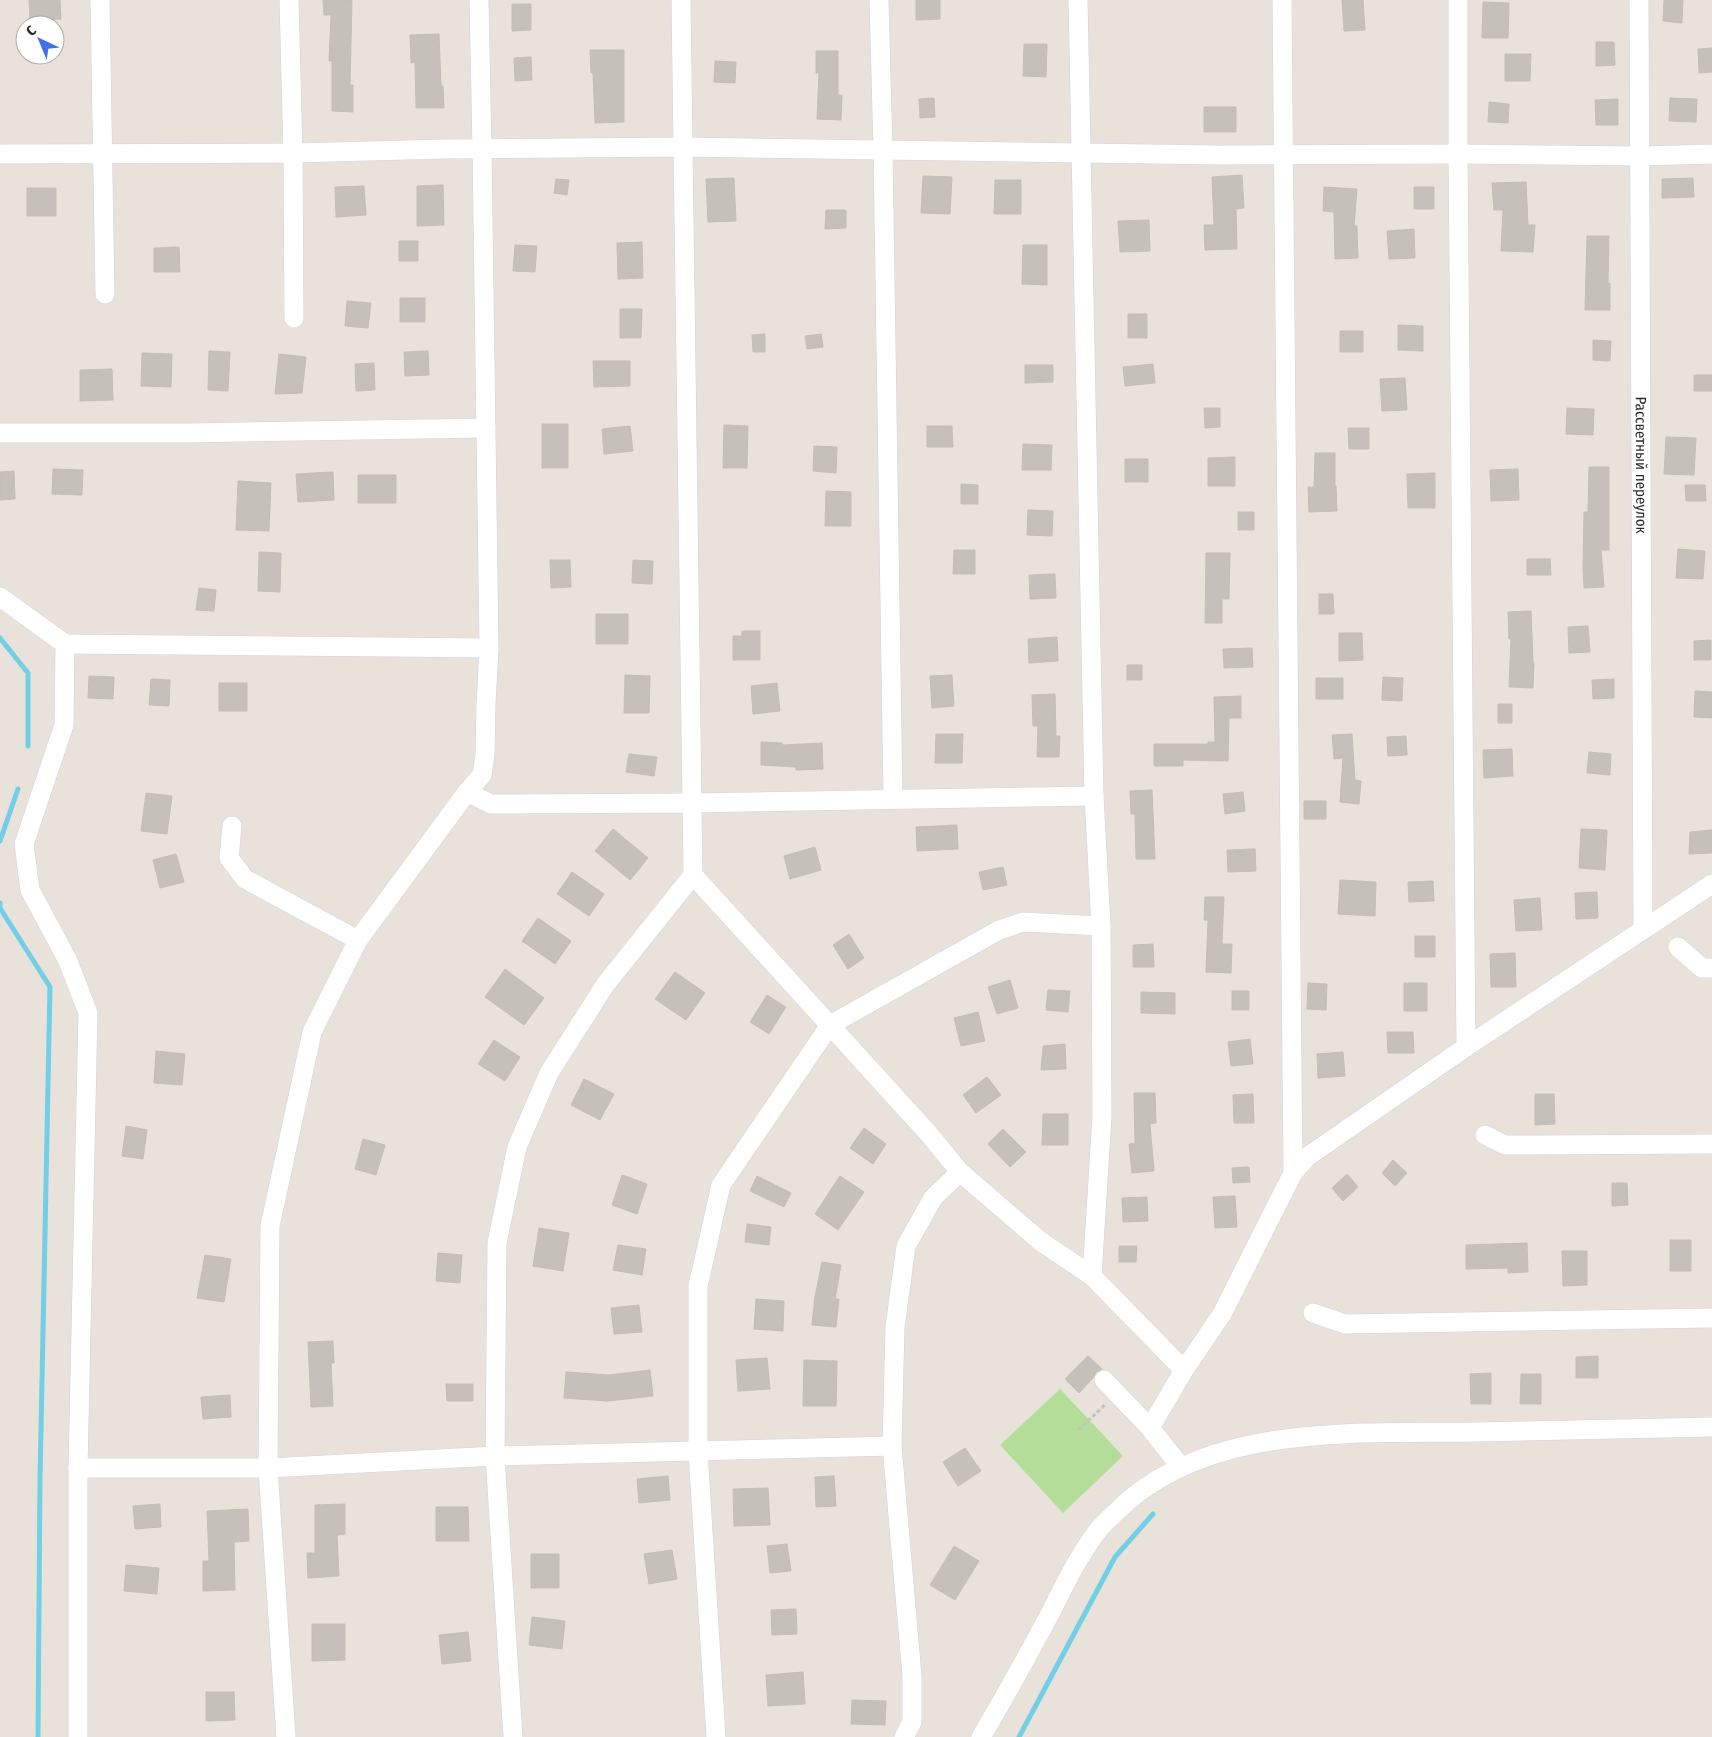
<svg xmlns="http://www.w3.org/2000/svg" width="1712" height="1737" font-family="'Fira Sans Condensed',sans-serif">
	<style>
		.green { fill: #b5dd9a }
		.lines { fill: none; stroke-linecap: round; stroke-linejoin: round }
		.stream { stroke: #73cfe6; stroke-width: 5 }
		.building { fill: #c5c0b9; stroke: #c4beb4 }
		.minor-casing { stroke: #d0d4e0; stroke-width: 20 }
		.path { stroke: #c3c3c3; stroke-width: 3; stroke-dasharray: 4 2.5; stroke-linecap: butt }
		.minor { stroke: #fff; stroke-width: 19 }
		.labels { text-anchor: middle; stroke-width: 4.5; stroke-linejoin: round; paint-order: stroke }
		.street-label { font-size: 15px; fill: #282828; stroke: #fff }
	</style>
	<rect width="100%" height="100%" fill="#e9e2da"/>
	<path class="green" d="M1060,1389L1123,1456L1063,1513L1000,1445Z"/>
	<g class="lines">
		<path class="stream" d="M0,638L28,673V746
			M0,841L18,789
			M0,903V908L50,987L40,1479L38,1737
			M1019,1737L1115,1557L1153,1514"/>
	</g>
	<path class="building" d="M29,0H60L61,19L30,20Z
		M323,0H352L350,85H353V112L332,111V61H329L331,15H324Z
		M916,0H940V19L916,20Z
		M1342,0H1363L1365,30L1344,31Z
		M1664,0H1683L1682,23L1663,21Z
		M1483,2L1509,3L1508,38H1482Z
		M512,4H531V30L512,31Z
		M439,34L441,86H443L444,108H416L415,62L411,63L410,35Z
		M1596,42H1614L1615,65L1596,66Z
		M1024,44H1047L1046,77L1023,76Z
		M1712,48V72L1699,73L1698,49Z
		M590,50H624V122L595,123L593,73H591Z
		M816,51H838V95H842L841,120L817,119L819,73H816Z
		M1505,54H1531L1530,81H1505Z
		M531,57L532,80L515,81L514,58Z
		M715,61L736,62L735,83L714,82Z
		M934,98L935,117L920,118L919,99Z
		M1670,98L1697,99L1696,122L1669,121Z
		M1618,99V125H1596L1595,100Z
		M1489,102L1509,104L1508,123L1488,122Z
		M1204,107H1236V132H1204Z
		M1242,175L1244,208L1236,209L1237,249L1205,250L1204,225H1214L1212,177Z
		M923,176L952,177L950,214L921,213Z
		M734,178L736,221L708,222L706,179Z
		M1693,178L1694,197L1662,198V179Z
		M556,179L569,180L567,195L554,193Z
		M995,180H1021V214H994Z
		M1526,182L1528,225H1535L1533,252L1501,251L1503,210H1494L1492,183Z
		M443,185L444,225L417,226V186Z
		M364,186L366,215L336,217L335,187Z
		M1324,187L1357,189L1354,226H1357L1358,258L1335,259L1334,212L1323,211Z
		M1414,187H1434V209H1414Z
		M27,188H56V216H27Z
		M826,210H846V228L825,229Z
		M1149,220L1150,251L1120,252L1118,221Z
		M1414,229L1415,258L1389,259L1387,231Z
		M1587,236H1609L1608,283H1610V310H1585Z
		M399,241H418V261H399Z
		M642,242L643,278L618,279L617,243Z
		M515,245L537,246L535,272L513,271Z
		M1023,245H1047V285L1022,284Z
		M179,247L180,272H154V248Z
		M400,298H425V322H400Z
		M347,301L371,303L368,328L345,326Z
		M620,309H642L641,338H620Z
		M1128,314H1147V338H1128Z
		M1398,325L1423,326V351L1398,350Z
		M1340,331H1363V352H1340Z
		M765,334V352H753L752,335Z
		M821,334L823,347L807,349L805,336Z
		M1593,340L1611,341L1610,361L1593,360Z
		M209,351L230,352L228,391L208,390Z
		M428,351L429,375L405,376L404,352Z
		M142,353L172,354L171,387L141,386Z
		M279,354L306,357L302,393L275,394Z
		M593,361H630V386L594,387Z
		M374,363L375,390L356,391L355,364Z
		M1153,364L1155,383L1125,386L1123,367Z
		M1025,365H1053V382L1025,383Z
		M112,369L113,400L80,401V370Z
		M1694,375H1712V391H1694Z
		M1405,378L1407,410L1382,411L1380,379Z
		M1204,408H1220V427L1205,428Z
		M1567,408L1594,409L1593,435L1566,434Z
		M542,424H568V468H542Z
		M724,425L748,426L747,468H723Z
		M630,426L633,451L604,454L602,429Z
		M927,426H952L953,447H927Z
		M1348,428H1369V449H1349Z
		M1666,437L1696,438L1694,475L1664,474Z
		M1023,444L1052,445L1051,470H1022Z
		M814,446L837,447L836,473L813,471Z
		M1315,453H1335V486H1336L1337,511L1309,512L1308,487H1314Z
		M1235,457V486H1208V458Z
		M1125,459H1148V482H1125Z
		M1589,467H1609V550H1601L1604,587L1584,588L1583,566L1584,512H1588Z
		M53,469L83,470L82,495L52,494Z
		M1518,469L1519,500L1491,501L1490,470Z
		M14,471L15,499L0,500V472Z
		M333,472L334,500L298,502L296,474Z
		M1435,473V508H1408L1407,474Z
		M358,475H396V503H358Z
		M238,481L271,483L269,531L236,530Z
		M961,484L978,485V504H961Z
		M1685,485H1705L1706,501H1686Z
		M826,491L851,492V526H825Z
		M1028,510L1053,511L1052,536L1027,535Z
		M1238,512H1254V530H1238Z
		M1678,549L1705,551L1703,579L1676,578Z
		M954,550H975V574H953Z
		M259,552L281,553L280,592L258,591Z
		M1206,553H1230L1229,599H1222V623H1205Z
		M1527,559H1550L1551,575H1527Z
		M550,560H570L571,587L551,588Z
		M633,560L653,561L652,584L632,583Z
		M1055,574L1056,598L1030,599L1029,575Z
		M199,588L216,590L214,611L196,610Z
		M1319,594H1333L1334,614H1319Z
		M1531,611L1533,662H1534L1533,688L1509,687L1511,639H1509L1508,612Z
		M596,614H628V644H596Z
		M1588,626L1590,652L1569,653L1568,627Z
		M742,631H760V660H733V636H742Z
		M1339,633H1362L1363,660L1339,661Z
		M1057,637L1058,661L1029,663L1028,639Z
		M1711,640V660H1694V641Z
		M1252,648L1253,667L1224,668L1223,649Z
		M1127,665H1142V680H1127Z
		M625,675L650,676L649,713H624Z
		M952,675L954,706L932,708L930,676Z
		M89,676L114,677L113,699L88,698Z
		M1383,677L1403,678L1402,701L1382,700Z
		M1316,678H1343V699H1316Z
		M151,679L170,680L169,706L149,705Z
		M1614,679V698L1593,699L1592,680Z
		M219,683H247V711H219Z
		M777,683L780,711L753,714L751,686Z
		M1695,691L1712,692V718L1694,717Z
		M1055,694L1056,736H1060L1059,757H1037L1038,726H1033L1032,695Z
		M1241,696V718H1229L1228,761L1183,760V766H1154V744H1208V742H1215L1214,697Z
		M1498,704H1512V723H1498Z
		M936,734H963L962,763H935Z
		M1352,734L1355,780L1361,781L1359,804L1340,802L1343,758L1334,759L1332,735Z
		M1406,736L1407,755L1388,756L1387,737Z
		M761,742L782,743V745L822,743L823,769L796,770V767L761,765Z
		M1512,749L1513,776L1484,778L1483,750Z
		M1589,752L1611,754L1610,775L1587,773Z
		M629,754L657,757L654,776L626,772Z
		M1152,790L1155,859H1136L1135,814H1131L1130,791Z
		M1243,792L1245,811L1225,814L1223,794Z
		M146,793L172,796L167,834L141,831Z
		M1304,801H1326V819H1304Z
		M957,825L958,849L917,851L916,827Z
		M613,829L648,858L630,880L595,851Z
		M1581,829L1607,830L1605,870L1579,868Z
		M1712,830V853L1689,854L1690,832Z
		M815,847L821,870L790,879L784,856Z
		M1255,849L1256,871L1228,872L1227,850Z
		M176,854L184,882L160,888L153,860Z
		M1003,867L1007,885L983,890L979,872Z
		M572,872L604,894L589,916L557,894Z
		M1340,880L1376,882L1375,916L1338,914Z
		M1433,881L1434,901L1409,902L1408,882Z
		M1597,892L1598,918L1576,919L1575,893Z
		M1205,897H1224L1222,944H1232L1231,973L1206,972L1208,920H1204Z
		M1540,898L1542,930L1516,931L1514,900Z
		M538,918L571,941L555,964L522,941Z
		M849,934L864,958L848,969L833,945Z
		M1415,936H1435V957H1415Z
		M1153,944L1154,967H1133V945Z
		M1515,953L1516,987H1491L1490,954Z
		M505,969L544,998L524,1025L485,997Z
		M675,972L705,993L686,1020L655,999Z
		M1010,980L1018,1008L997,1014L988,987Z
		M1308,983L1327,984L1326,1010L1307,1009Z
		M1404,983H1427V1011H1404Z
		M1048,990L1070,991L1068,1012L1046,1010Z
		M1232,991H1249V1010H1232Z
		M1141,992L1175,993V1014L1141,1013Z
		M767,995L786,1007L769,1034L750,1022Z
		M978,1012L985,1041L961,1046L954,1018Z
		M1387,1032H1413L1414,1053H1388Z
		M1250,1039L1253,1064L1231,1066L1228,1042Z
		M494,1040L520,1057L505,1081L478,1064Z
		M1065,1044L1066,1069L1041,1070L1043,1046Z
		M156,1051L185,1054L182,1085L154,1083Z
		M1343,1052L1345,1076L1318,1078L1317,1054Z
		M987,1077L1001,1095L976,1113L963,1095Z
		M584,1079L614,1094L600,1120L571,1105Z
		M1134,1093H1155L1156,1123L1150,1124L1154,1171L1132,1173L1129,1144L1135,1143Z
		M1253,1094L1254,1123H1234L1233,1095Z
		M1535,1094H1554L1555,1124L1535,1125Z
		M1043,1114H1068V1145H1042Z
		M126,1126L147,1130L143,1159L122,1156Z
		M864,1128L886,1144L873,1164L850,1148Z
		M1003,1129L1026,1152L1010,1167L988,1144Z
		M363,1139L385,1145L376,1175L355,1169Z
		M1393,1160L1407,1173L1395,1186L1382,1173Z
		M1249,1167L1250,1182L1233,1183L1232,1168Z
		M1347,1174L1358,1187L1343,1201L1332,1188Z
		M622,1175L647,1184L637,1214L612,1205Z
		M757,1176L791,1193L784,1207L750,1191Z
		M840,1176L864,1192L838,1230L815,1214Z
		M1612,1183H1627L1628,1205L1612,1206Z
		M1235,1196L1237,1227L1215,1228L1213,1197Z
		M1147,1197L1148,1221L1123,1222L1122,1198Z
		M747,1224L771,1227L769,1245L745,1242Z
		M539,1228L569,1233L563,1271L533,1266Z
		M1670,1240H1691V1271H1670Z
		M1527,1243L1528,1272L1508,1273V1268L1466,1269V1245Z
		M618,1245L646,1249L642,1275L613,1270Z
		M1119,1246H1137L1136,1262H1119Z
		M1562,1251H1587V1285L1563,1286Z
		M438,1253L462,1255L460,1283L436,1281Z
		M205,1255L231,1259L224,1302L197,1298Z
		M822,1262L841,1265L835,1299H839L836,1327L812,1325L815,1297Z
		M756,1299L784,1301L783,1331L754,1329Z
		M639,1305L642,1332L614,1334L611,1308Z
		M333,1341L334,1363H331L333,1406L311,1407L308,1342Z
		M1088,1356L1102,1369L1096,1372L1093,1378L1079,1393L1065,1379Z
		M1598,1356V1378H1576V1357Z
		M767,1358L770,1389L738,1391L736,1360Z
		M804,1360L837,1361L836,1406H803Z
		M650,1370L653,1396L608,1401L564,1398L566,1372L609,1375Z
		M1491,1373V1404H1471L1470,1374Z
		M1521,1374H1541V1404H1520Z
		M446,1384H473V1401H447Z
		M230,1395L231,1417L203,1419L201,1397Z
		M965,1448L981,1471L958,1486L943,1462Z
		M668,1476L670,1500L639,1503L637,1479Z
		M834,1476L836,1506L816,1507L815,1477Z
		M768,1488L770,1525L734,1526L733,1489Z
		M160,1504L161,1527L135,1529L133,1506Z
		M345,1504V1534L337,1535L339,1576L308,1578L307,1553H315V1505Z
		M436,1507H468L469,1541H436Z
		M248,1509L249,1541L234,1542L235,1590L203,1591V1561H209L207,1511Z
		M787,1544L791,1571L770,1573L767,1546Z
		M954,1546L979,1561L955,1600L930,1585Z
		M672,1550L677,1579L649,1584L644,1554Z
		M531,1554H559V1588H531Z
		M126,1565L159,1568L157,1594L124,1591Z
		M796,1609L797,1634L772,1635L771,1610Z
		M532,1617L565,1621L562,1649L529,1645Z
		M312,1624H345V1660L312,1661Z
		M468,1632L471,1661L442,1664L439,1635Z
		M803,1672L805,1704L768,1706L766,1675Z
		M206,1692H234L235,1720L206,1721Z
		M852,1700L886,1701L885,1725L851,1724Z"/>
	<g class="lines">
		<g class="minor-casing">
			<g id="minor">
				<path d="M100,0L105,294"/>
				<path d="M289,0L293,153L446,149L684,147L1219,155L1458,154L1640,156L1712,154"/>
				<path d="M681,0L692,803L1094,796"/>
				<path d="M879,0L883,150L893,798"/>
				<path d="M1078,0L1094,796L1101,926L1102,1116L1092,1276L1184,1370"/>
				<path d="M1282,0L1293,1173"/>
				<path d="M1458,0V154L1466,1047"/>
				<path id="s1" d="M1639,0L1643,929"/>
				<path d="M0,154L293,153L294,318"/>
				<path d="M0,433H186L486,428"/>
				<path d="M0,597L65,644L64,725L24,844L30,890L68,961L88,1013L78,1468V1737"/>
				<path d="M65,644L489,648"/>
				<path d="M467,792L491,804L692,803L693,875L928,1133L960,1172L1040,1241L1092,1276"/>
				<path d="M232,826L229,858L245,879L358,940"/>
				<path d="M1678,947L1702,968H1712"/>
				<path d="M1485,1135L1505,1145L1712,1144"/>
				<path d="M1313,1313L1345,1324L1712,1318"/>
				<path d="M1104,1380L1150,1428"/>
				<path d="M1181,1467L1150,1428L1184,1370L1222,1314L1293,1173L1307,1157L1466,1047L1712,884"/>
				<path d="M78,1468H268L495,1456L892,1446"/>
				<path d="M286,1737L268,1468L270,1226L312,1032L358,940L467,792L482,775L485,755L486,704L489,648L482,149L479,0"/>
				<path d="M513,1737L495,1456L497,1243L517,1147L549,1073L605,985L693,875"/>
				<path d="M716,1737L698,1452V1286L721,1185L830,1025L999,930L1023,922L1101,926"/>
				<path d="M904,1737L912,1722V1676L892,1446L895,1327L906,1246L933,1198L960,1172"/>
				<path d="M981,1737C1006,1695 1029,1653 1052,1610C1065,1584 1078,1557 1096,1533C1101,1526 1108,1520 1114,1514C1204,1421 1359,1434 1478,1432C1556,1430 1634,1428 1712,1427"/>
			</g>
		</g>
		<path class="path" d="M1078,1430L1105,1405"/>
		<use href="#minor" class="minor"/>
	</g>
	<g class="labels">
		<g class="street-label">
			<text dy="5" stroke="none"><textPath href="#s1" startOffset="465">Рассветный переулок</textPath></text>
		</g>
	</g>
	<g transform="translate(40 40) rotate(316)"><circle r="24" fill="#ffffff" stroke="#a9a9a9"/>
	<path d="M0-4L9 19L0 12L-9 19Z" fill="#436fed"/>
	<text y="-8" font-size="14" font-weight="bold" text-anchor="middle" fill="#282828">С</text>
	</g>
</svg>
